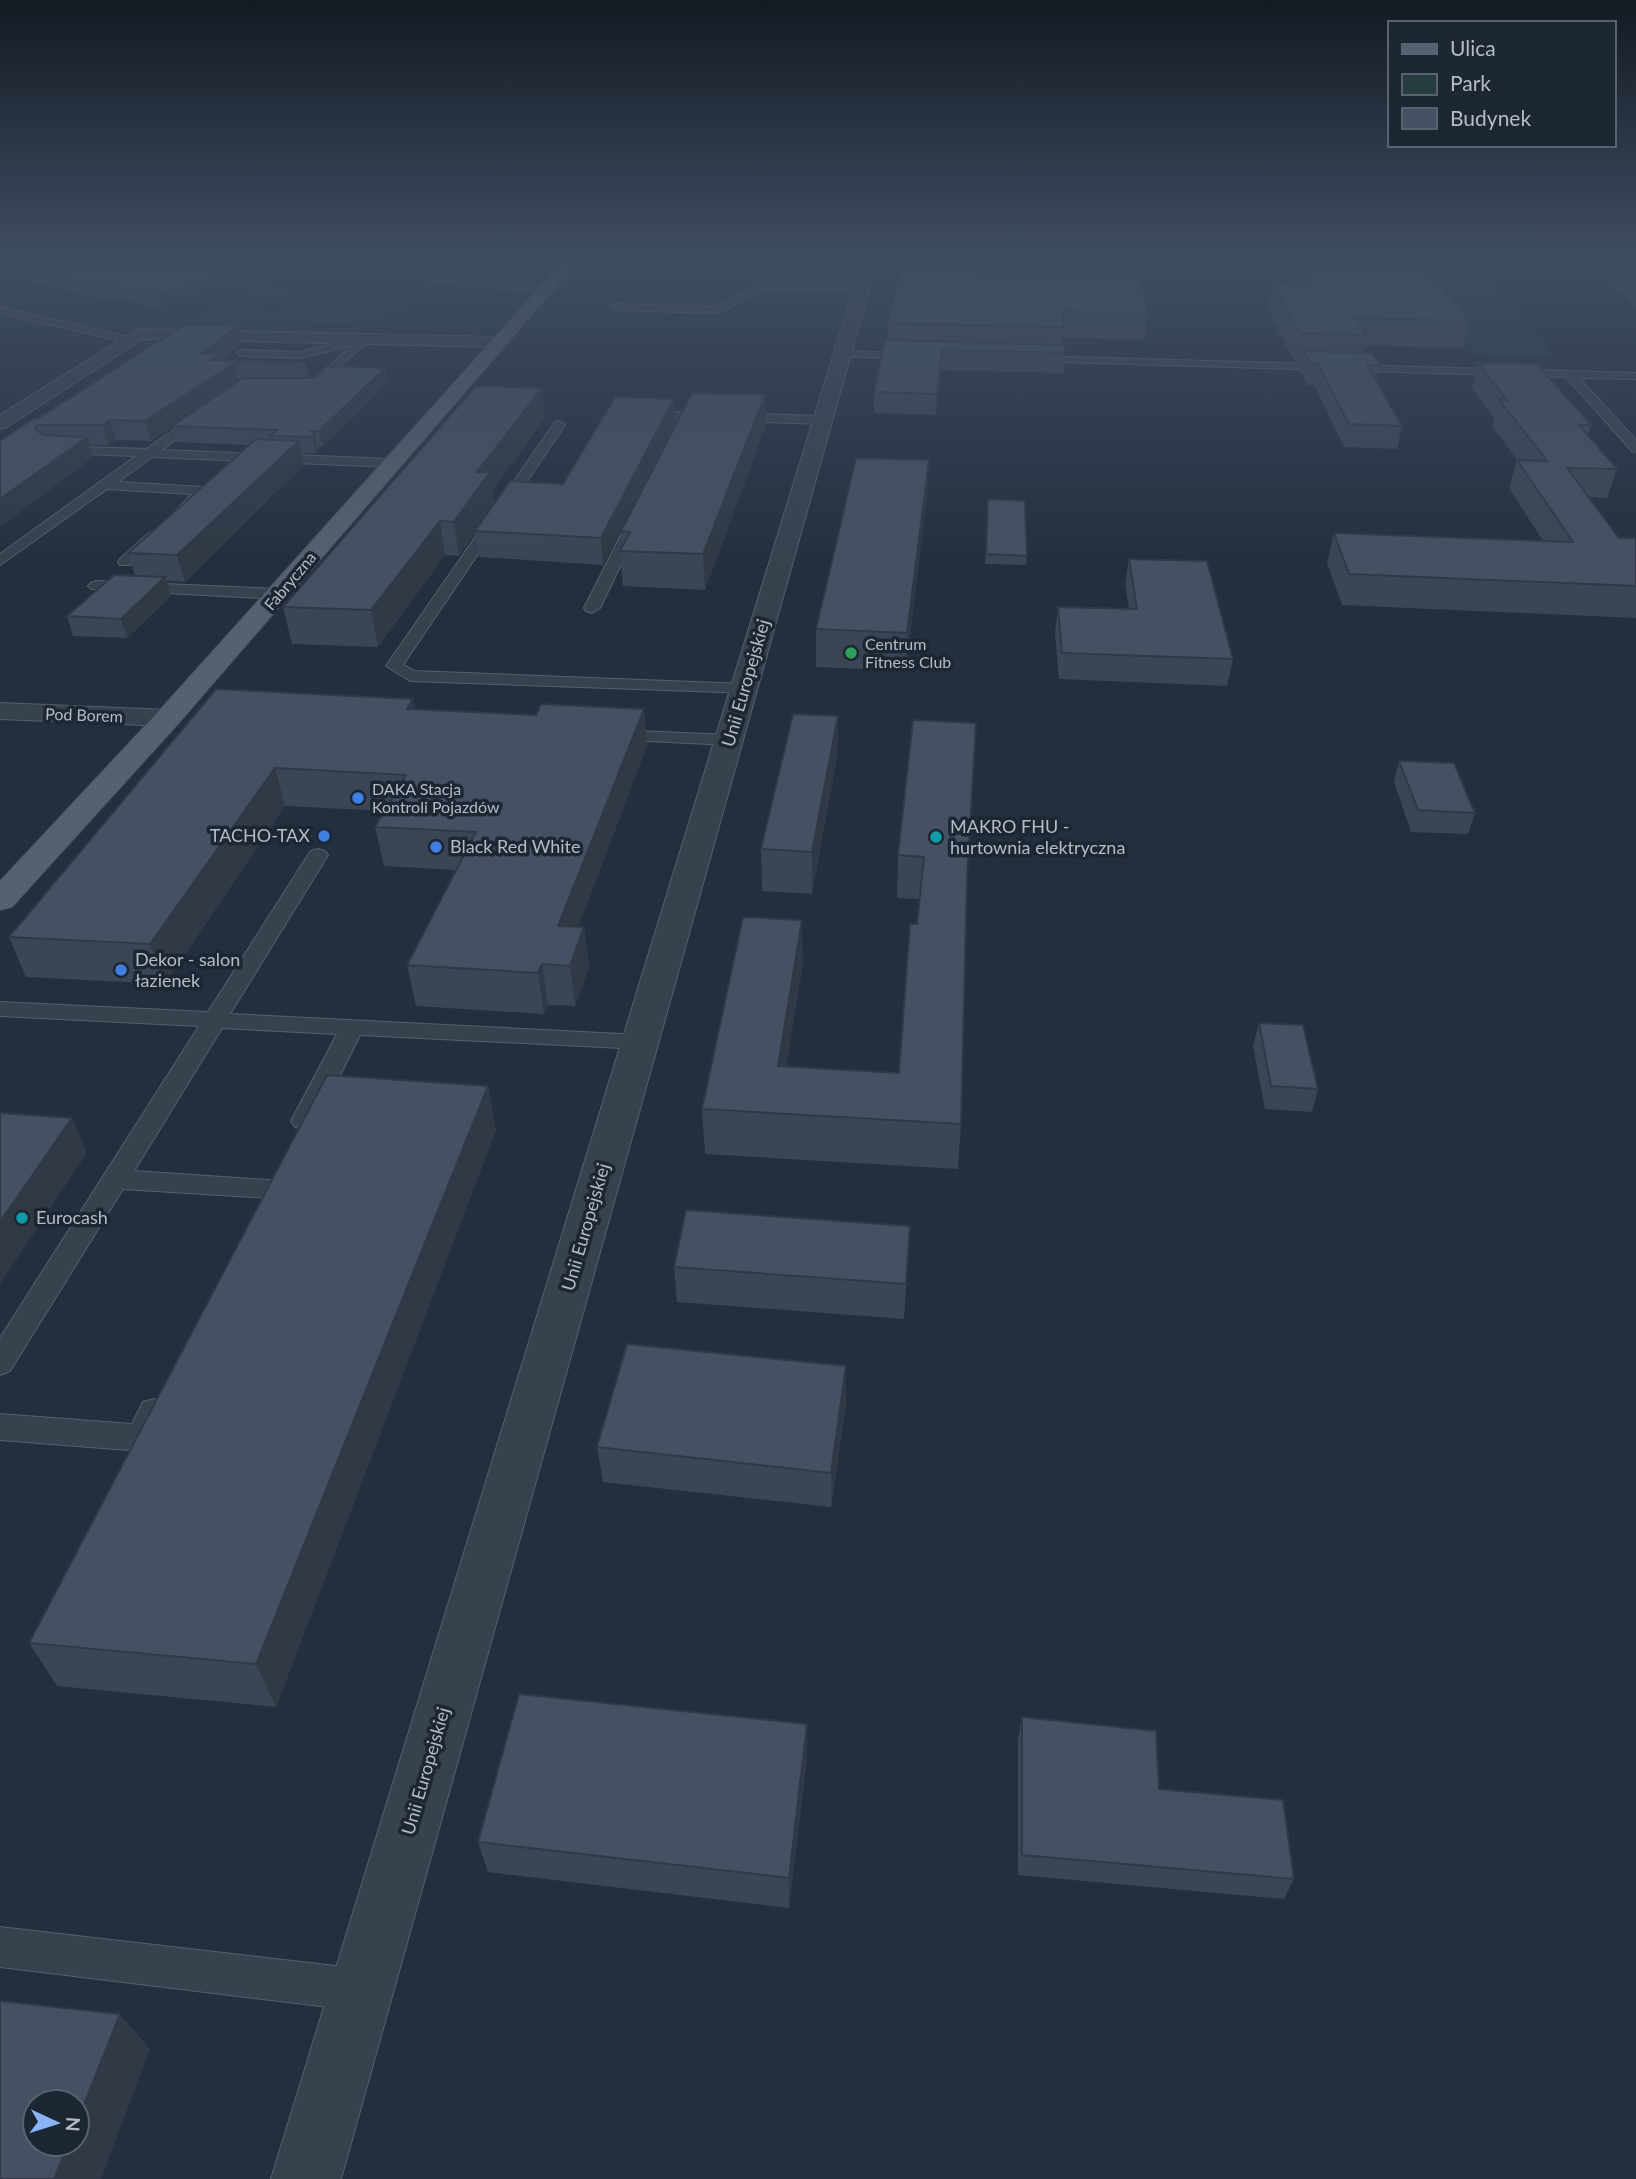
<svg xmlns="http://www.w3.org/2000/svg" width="1636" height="2179" font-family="Lato,sans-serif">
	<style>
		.green { fill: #263c3f }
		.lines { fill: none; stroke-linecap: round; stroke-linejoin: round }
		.service-casing { stroke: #565f6c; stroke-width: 2 }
		.minor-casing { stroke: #565f6c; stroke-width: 2 }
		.primary-casing { stroke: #414a57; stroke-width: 2 }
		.service { fill: #38414e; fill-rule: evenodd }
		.minor { fill: #38414e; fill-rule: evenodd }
		.primary { fill: #56606e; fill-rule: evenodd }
		.wall { fill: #3b4654 }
		.shaded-wall { fill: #303945 }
		.building { fill: #455162; stroke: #303945; stroke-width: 2 }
		.leisure-dot { fill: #2e9e5b; stroke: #1d2633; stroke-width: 2.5 }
		.shop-dot { fill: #3f7fe0; stroke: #1d2633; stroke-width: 2.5 }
		.culture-dot { fill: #0f9aa8; stroke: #1d2633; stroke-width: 2.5 }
		.labels { text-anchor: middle; stroke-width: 7; stroke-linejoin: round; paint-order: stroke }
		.far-street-label { font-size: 16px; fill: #b4bcc9; stroke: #1d2633 }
		.far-poi-label { font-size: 16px; fill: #b4bcc9; stroke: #1d2633; text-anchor: start }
		.street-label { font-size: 18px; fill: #b4bcc9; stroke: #1d2633 }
		.poi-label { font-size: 18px; fill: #b4bcc9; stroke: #1d2633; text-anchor: start }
	</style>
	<rect width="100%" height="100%" fill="#242f3e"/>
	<path class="green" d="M976,257H1473L1555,356L1475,354L1408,270L975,260Z
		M233,278L416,313L365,319L348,325L318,323L286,330H171L210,309L287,312L282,305L234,301L250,288Z"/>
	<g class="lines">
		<g class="service-casing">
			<path id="service" d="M287,259L544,287L549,290L544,293L284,264V260Z
				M761,284L862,286L867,289L862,292L763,290L718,313L615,310L610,307L615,304L716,307Z
				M0,307L129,337L134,340L129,343L0,313Z
				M361,337L370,340L311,391L305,388L307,386L353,345L300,358L241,356L236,353L241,350L300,352Z
				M843,351L915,353L920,356L915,359L839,356V352Z
				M1031,356L1636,373V379L1579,378L1636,440V452L1632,451L1566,377L1027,361V357Z
				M642,411L824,416L830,420L824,424L638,418L636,415Z
				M200,412L206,416L204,419L162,450L392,459L398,463L392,467L152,457L118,482L204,487L211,491L189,512L184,513L177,509L192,494L107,489L0,565V554L136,456L58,453L52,449L54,446L146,449Z
				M559,421L565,425L403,665L414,671L745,684L751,685L754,689L751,693L410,681L386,666L555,422Z
				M634,519L641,523L600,608L592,613L586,611L584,608L627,523Z
				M154,532L161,536L159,539L130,565H120L118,562L120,559L149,533Z
				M96,581L279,589L287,594L279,599L91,589L88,586L91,583Z
				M613,730L730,735L739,740L730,745L607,739L604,735Z
				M318,849L325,851L328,855L230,1014L641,1035L649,1037L653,1042L649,1047L641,1049L360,1035L317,1121L313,1127L304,1129L295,1127L291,1121L337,1034L222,1028L134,1171L269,1180L278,1182L282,1189L278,1196L269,1198L123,1189L10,1371L0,1375V1338L199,1026L0,1016V1002L208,1012L308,855L311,851Z
				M154,1399L165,1402L169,1411L152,1447L141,1451L0,1440V1414L132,1424L143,1402Z
				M0,1927L361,1969L376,1975L382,1990L376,2005L361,2011L0,1967Z"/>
		</g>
		<g class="minor-casing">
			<path id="minor" d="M819,257H833L827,269H860L864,257H878L341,2179H271L857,278L813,276L811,273Z
				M138,329L498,337L506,342L498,347L142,339L7,427L0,429V415Z
				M0,703L168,710L178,712L182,718L178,724L168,726L0,719Z"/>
		</g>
		<g class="primary-casing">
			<path id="primary" d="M567,257H582L178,724L12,907L0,910V881L158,712Z"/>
		</g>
		<use href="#service" class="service"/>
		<use href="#minor" class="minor"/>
		<use href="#primary" class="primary"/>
	</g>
	<path class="wall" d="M0,257L287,267L160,308L114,298L108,300L0,274Z
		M292,257H319L312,259Z
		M691,257H734L724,278Z
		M1286,257H1417L1470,321L1463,348L1365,346L1363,353L1380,365L1376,381L1402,426L1397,449L1344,447L1314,385H1307L1300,372L1302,361H1294L1268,310L1273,284L1289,285L1283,273Z
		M1579,257H1636V306Z
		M979,273L1148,314L1145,340L1063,338L1062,345L1065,353L1063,373L941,370L936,415L874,413V392L887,340L888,323Z
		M238,326L242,344L220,361L305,362L309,378L385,368L388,382L323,447H318V451L316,453H302L304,465L185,582L167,581L171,596L127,638L73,636L67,616L135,576L128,553L250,445L176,442L172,427L151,441L116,440L109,445H89L93,457L0,527L37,419Z
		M1478,363L1591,425L1588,435L1617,469L1607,498L1589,497L1619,538H1636V618L1342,605L1327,563L1334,533L1543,541L1509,488L1517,460L1492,426L1494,418L1472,388Z
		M542,388L545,418L492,491L494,504L563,484L674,399L676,422L603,565L479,557L475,533L459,556L445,555L378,647L292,644L283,607Z
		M766,425L705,590L623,586L620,551L622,547L621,531Z
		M927,492L906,671L816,667V629Z
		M988,499L1027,556L1026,565L985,564Z
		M1129,559L1233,659L1227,686L1059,679L1055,633L1058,607L1129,609L1125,584Z
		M216,689L415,709L536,715L644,709L647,746L578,927H584L589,967L575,1006L548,1005L544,1014L416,1006L407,965L456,870L384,866L375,827L385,811L285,806L165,984L26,977L9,937Z
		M838,716L837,756L812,894L762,891L761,849Z
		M913,720L967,879L961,1124L958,1169L705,1154L702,1109L803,963L786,1066L899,1073L920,899L897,898L898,855Z
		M1399,761L1475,813L1468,834L1411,832L1394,782Z
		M1259,1023L1318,1089L1312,1112L1265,1109L1253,1046Z
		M488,1086L496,1130L276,1707L57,1686L29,1643Z
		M910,1226L904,1319L677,1302L674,1267Z
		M846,1402L831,1507L603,1482L597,1447Z
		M1022,1717L1294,1879L1284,1899L1018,1875V1739Z
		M807,1757L789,1908L488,1872L478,1842Z"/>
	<path class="shaded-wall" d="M279,257H285L287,267L160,308L156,296Z
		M727,257H734L724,278V265Z
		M111,286L114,298L108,300L105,288Z
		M238,326L242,344L220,361L234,363L239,382L151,441L145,421L201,354Z
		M942,350L941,370L936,415L937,394Z
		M385,368L388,382L323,447L319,431Z
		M542,388L545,418L492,491L494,505L475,531V533L459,556L454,522L477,472Z
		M765,395L766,425L705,590L703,554Z
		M674,399L676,422L603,565L601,538Z
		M110,420L116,440L109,445L103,425Z
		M315,435L318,451L316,453L313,437Z
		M87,437L93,457L0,527V499Z
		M299,441L304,465L185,582L177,555Z
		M929,460L927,492L906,671L907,633Z
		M440,521L445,555L378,647L371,610Z
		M165,577L171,596L127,638L121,619Z
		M413,699L420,736L407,709Z
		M644,709L647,746L563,966L558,926Z
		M838,716L837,756L812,894V852Z
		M275,768L285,806L165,984L150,944Z
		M802,920L803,963L779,1111L778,1066Z
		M584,927L589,967L575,1006L570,966Z
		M542,964L548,1005L544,1014L538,973Z
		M488,1086L496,1130L276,1707L256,1664Z
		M72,1118L87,1153L0,1284V1222Z
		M846,1366V1402L831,1507V1473Z
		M807,1724V1757L789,1908V1878Z
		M120,2014L150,2049L101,2179H54L68,2144H77V2122Z"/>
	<path class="building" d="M0,257H279L156,296L111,286L105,288L0,263Z
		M711,257H727L724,265Z
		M904,257H980L979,273L1140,277L1148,314L1062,311L1064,327L888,323Z
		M1292,257H1417L1470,321L1356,318L1367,335L1300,333L1273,284L1309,285Z
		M1610,257H1636V278Z
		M184,325L238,326L201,354H218L210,360L305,362L234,363L145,421L110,420L103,425H37L35,429L43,435L87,437L0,499V441L33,419H37Z
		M885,340L1064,345L1065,353L942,350L937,394L874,392Z
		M1304,351L1372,353L1380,365H1367L1402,426L1349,424L1318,364H1311Z
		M1478,363L1537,364L1591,425H1579L1617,469L1567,468L1619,538H1636V586L1349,574L1334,533L1573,542L1517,460L1547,461L1499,399L1507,400Z
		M327,366L385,368L319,431H311L315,435L313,437L270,436L277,430L172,426L243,378H313Z
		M476,386L542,388L477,472H490L454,522L440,521L371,610L283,607Z
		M692,393L765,395L703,554L620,551L630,532L621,531Z
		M615,397L674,399L601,538L475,531L510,481L563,484Z
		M256,439L299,441L177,555L128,553Z
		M856,458L929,460L907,633L816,629Z
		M988,499L1025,501L1027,556L986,554Z
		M1129,559L1207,561L1233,659L1062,653L1058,607L1137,609Z
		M114,575L165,577L121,619L67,616Z
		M216,689L413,699L407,709L536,715L541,704L644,709L558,926L584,927L570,966L542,964L538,973L407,965L476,832L375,827L406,775L275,768L150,944L9,937Z
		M793,714L838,716L812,852L761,849Z
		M913,720L976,723L967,879L961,1124L702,1109L743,917L802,920L778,1066L899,1073L910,924H917L924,857L898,855Z
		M1399,761L1454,763L1475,813L1418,810Z
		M1259,1023L1303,1025L1318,1089L1271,1086Z
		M327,1075L488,1086L256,1664L29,1643Z
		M0,1113L72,1118L0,1222Z
		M686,1210L910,1226L906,1284L674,1267Z
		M627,1344L846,1366L831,1473L597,1447Z
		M519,1694L807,1724L789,1878L478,1842Z
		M1022,1717L1156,1731L1159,1789L1283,1800L1294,1879L1022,1855Z
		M0,2001L120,2014L77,2122V2102H35V2144H68L54,2179H0Z"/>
	<linearGradient id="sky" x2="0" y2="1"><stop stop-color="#141a22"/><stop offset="0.46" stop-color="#3f4d63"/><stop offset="1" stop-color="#3f4d63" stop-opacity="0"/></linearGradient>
	<rect width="1636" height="562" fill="url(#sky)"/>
	<circle class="leisure-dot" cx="851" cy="653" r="7"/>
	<g class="shop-dot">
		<circle cx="358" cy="798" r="7"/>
		<circle cx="324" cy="836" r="7"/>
		<circle cx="436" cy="847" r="7"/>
		<circle cx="121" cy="970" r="7"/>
	</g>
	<g class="culture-dot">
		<circle cx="936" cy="837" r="7"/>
		<circle cx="22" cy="1218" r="7"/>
	</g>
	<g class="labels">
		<g class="far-street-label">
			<text transform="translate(290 581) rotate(-50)" y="6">Fabryczna</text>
			<text transform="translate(84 715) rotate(2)" y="6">Pod Borem</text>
		</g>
		<g class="far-poi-label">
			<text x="865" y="650">Centrum<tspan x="865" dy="18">Fitness Club</tspan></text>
			<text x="372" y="795">DAKA Stacja<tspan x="372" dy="18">Kontroli Pojazdów</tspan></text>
		</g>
		<g class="street-label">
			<text transform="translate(746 683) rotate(-74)" y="6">Unii Europejskiej</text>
			<text transform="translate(586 1227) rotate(-74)" y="6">Unii Europejskiej</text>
			<text transform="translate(426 1771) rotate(-74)" y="6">Unii Europejskiej</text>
		</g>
		<g class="poi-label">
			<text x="950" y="833">MAKRO FHU -<tspan x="950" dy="21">hurtownia elektryczna</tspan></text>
			<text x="310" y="842" text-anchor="end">TACHO-TAX</text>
			<text x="450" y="853">Black Red White</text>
			<text x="135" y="966">Dekor - salon<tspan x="135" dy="21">łazienek</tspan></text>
			<text x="36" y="1224">Eurocash</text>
		</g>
	</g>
	<rect x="1388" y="21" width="228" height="126" fill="#1d2633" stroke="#59626f" stroke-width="2"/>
	<rect x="1402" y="44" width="35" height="10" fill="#56606e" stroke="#59626f" stroke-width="2"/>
	<text x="1450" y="56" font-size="21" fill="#b4bcc9">Ulica</text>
	<rect x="1402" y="74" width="35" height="21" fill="#263c3f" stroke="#59626f" stroke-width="2"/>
	<text x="1450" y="91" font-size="21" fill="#b4bcc9">Park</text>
	<rect x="1402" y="108" width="35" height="21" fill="#455162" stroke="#59626f" stroke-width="2"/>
	<text x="1450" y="126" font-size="21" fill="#b4bcc9">Budynek</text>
	<g transform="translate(56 2123) rotate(94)"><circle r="33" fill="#1d2633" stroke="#59626f" stroke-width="2"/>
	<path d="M0-5L12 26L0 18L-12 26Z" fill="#8ab4f8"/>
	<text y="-10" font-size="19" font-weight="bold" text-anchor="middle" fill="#b4bcc9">N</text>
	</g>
</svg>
